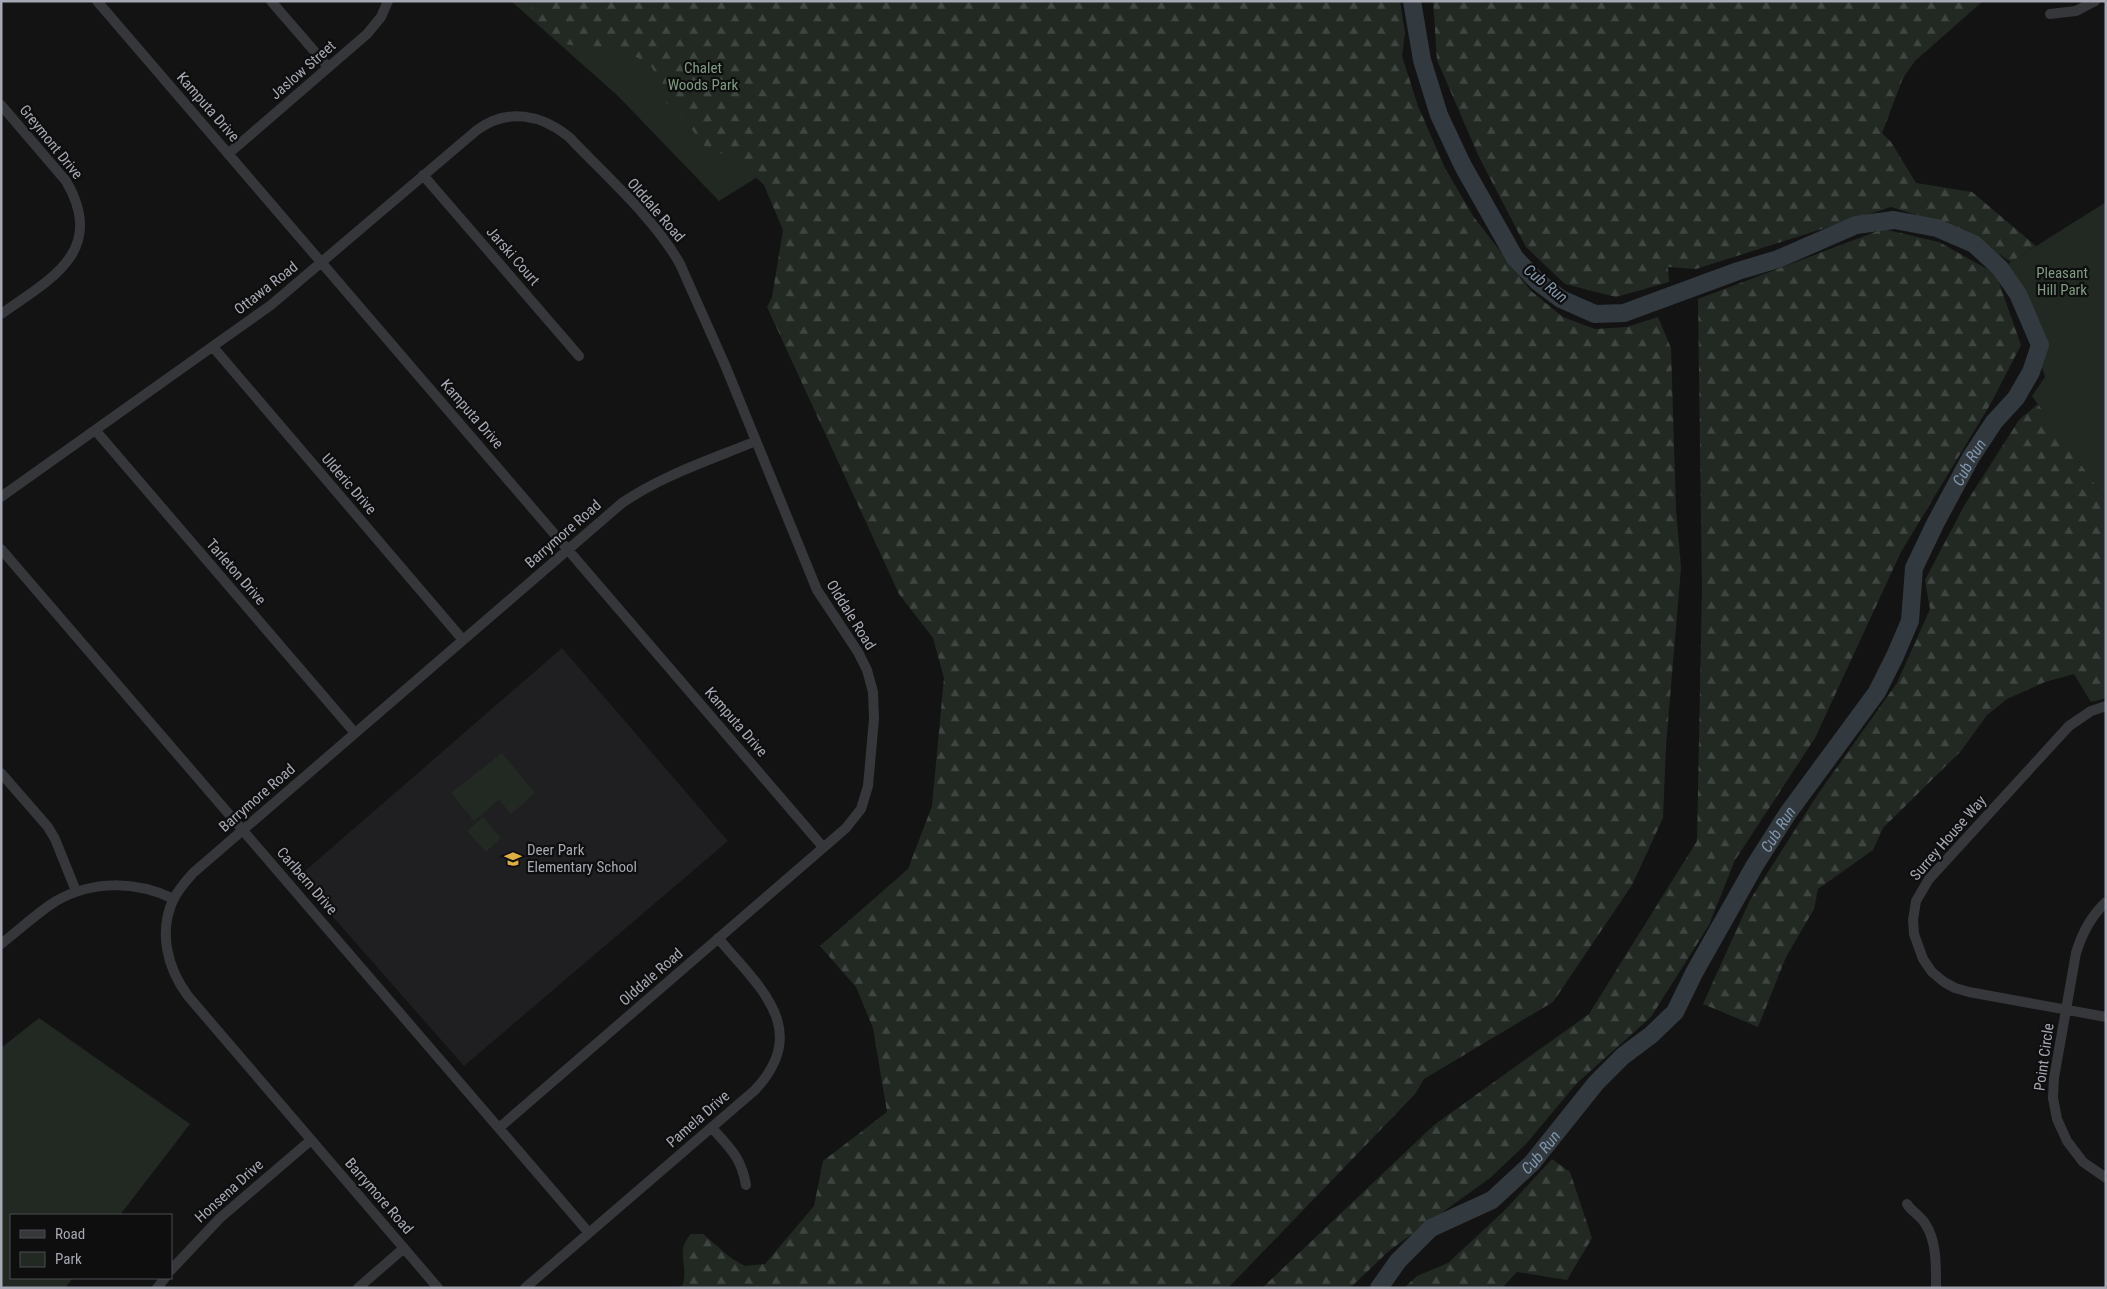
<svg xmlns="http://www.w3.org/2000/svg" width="2107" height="1289" font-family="'Roboto Condensed',sans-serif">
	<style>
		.built { fill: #1f1f21 }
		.green { fill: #222923 }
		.forest { fill: url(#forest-firs) }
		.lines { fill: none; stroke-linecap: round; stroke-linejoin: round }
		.river { stroke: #32393f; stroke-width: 18 }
		.minor { stroke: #36373b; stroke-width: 10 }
		.labels { text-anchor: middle; stroke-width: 4.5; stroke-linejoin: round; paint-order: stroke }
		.park-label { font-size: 15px; fill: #7f9c82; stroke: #0e0e0f }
		.street-label { font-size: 15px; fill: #a6a9b3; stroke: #0e0e0f }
		.poi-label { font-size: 15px; fill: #a6a9b3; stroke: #0e0e0f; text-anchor: start }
		.water-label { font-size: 16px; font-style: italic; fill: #8095ab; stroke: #0e0e0f }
	</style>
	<defs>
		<pattern id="forest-firs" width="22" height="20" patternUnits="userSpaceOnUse" patternTransform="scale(1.25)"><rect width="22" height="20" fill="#222923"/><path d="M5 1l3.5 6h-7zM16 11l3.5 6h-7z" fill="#3f4541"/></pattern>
	</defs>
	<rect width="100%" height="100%" fill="#131314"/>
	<path class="built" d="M562,648L728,841L464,1066L298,877Z"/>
	<path class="green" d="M511,1H743L830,132L719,201L618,96Z
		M2106,202V500L2032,396L2045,377L2013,275L2003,267Z
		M502,753L535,793L511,814L499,800L474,821L451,793Z
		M483,817L501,838L486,852L467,831Z
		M39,1018L190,1124L120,1215H11V1278H73L65,1288H1V1048Z"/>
	<path class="forest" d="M532,1H1400L1405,33L1402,56L1418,106L1445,168L1473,216L1531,291L1563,317L1595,329L1627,327L1658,317L1671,348L1676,509L1681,568L1666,745L1663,818L1632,885L1553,1002L1424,1079L1415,1094L1228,1288H672L682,1286C690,1268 674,1252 691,1234H703L731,1258L745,1266L765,1264L814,1206L823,1161L887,1112L873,1028L856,987L820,946L908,869L932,806L944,678L933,638L899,594L767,307L772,297L783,230L764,185L734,157L707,149L680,114L664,101L662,85L651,66L626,51L563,44L532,15Z
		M1433,1H1983L1915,61L1903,78L1882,133L1891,142L1916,183L1972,192L2036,246L2011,262L1960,229L1891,207L1696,269L1668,267L1669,282L1616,297L1565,284L1526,247L1479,157L1437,60Z
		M1883,229L1939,242L1996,274L2021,345L1991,403L1901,552L1815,738L1735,860L1709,925L1651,1017L1577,1083L1526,1144L1490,1178L1390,1250L1350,1288H1262L1434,1125L1589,1014L1697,841L1702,588L1698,299Z
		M2038,404L2106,500V698L2091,702L2074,674L2045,682L2007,699L1987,715L1961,751L1883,828L1873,850L1818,889L1814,909L1786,957L1758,1027L1703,1004L1750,900L1818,794L1897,683L1930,609L1925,580L1964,506L2019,420Z
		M1552,1159L1570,1172L1592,1238L1567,1280L1517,1272L1502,1288H1404L1417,1276L1448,1263L1504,1211Z"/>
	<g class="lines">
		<path class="river" id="s1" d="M1379,1288L1398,1261L1431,1228L1492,1200L1532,1163L1596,1083L1623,1056L1651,1035L1675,1012L1694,973L1755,865L1788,813L1877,692L1895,656L1910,621L1914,568L1935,524L1971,457L1994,422L2016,398L2031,372L2040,345L2018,294L2000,268L1974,244L1937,228L1894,220L1856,225L1778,259L1738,271L1624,313L1595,314L1561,299L1537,281L1515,258L1463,166L1439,115L1422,60L1412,1"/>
		<path class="minor" d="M97,1L823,847
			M271,1L328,67
			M2050,14L2076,11L2095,1
			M1,105L66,181C107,251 51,279 1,314
			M228,154L367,34L381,17L388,1
			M423,175L579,356
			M213,347L463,640
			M96,431L355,733
			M1,497L271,305L477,130C507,108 541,114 569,137C605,175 655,219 680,264L725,365L817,590L858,652L867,670L873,692L874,719L868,786L861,809L846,828L499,1128
			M1,549L589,1233
			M2106,706L2091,711L2069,726L1929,879L1916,901L1913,920L1914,934L1923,959L1932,972L1944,982L1955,988L1969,992L2106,1017
			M1,773L48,827L55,839L76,891
			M2106,902C2091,916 2082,933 2076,953L2054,1078L2053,1098L2057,1119L2067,1141L2083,1162L2106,1178
			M1,944C19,930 37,913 56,901C93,880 136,881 174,899
			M712,1128C730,1148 741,1157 746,1185
			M1907,1204C1912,1212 1921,1216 1926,1225C1937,1242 1936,1268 1936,1288
			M171,1270L220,1218L311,1140
			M157,1288L165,1278
			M358,1288L404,1248
			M438,1288L188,996C167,968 158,931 174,898C179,889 186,881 193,873L622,503C663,475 710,460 756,441
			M525,1288L755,1090C812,1029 759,987 718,938"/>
	</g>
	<defs>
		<g id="school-bare" transform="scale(1.35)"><path d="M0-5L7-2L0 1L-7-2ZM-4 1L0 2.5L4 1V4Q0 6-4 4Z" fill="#ddaf42" stroke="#0e0e0f" stroke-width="2.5" paint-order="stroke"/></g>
	</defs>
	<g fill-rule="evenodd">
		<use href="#school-bare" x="513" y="859"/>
	</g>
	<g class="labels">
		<g class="park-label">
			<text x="703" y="73">Chalet<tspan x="703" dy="17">Woods Park</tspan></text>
			<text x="2062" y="278">Pleasant<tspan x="2062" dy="17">Hill Park</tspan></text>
		</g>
		<g class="street-label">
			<text transform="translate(303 70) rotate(-41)" y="5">Jaslow Street</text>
			<text transform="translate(208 107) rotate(49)" y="5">Kamputa Drive</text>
			<text transform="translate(51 142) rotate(51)" y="5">Greymont Drive</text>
			<text transform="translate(656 210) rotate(49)" y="5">Olddale Road</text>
			<text transform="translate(513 256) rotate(49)" y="5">Jarski Court</text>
			<text transform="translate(266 288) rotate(-38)" y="5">Ottawa Road</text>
			<text transform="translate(472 414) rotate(49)" y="5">Kamputa Drive</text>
			<text transform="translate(349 484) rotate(49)" y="5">Ulderic Drive</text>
			<text transform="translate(563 534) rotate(-41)" y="5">Barrymore Road</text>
			<text transform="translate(236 572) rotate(49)" y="5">Tarleton Drive</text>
			<text transform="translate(851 615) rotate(58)" y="5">Olddale Road</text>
			<text transform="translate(736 722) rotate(49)" y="5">Kamputa Drive</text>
			<text transform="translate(257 798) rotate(-41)" y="5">Barrymore Road</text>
			<text transform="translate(1948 838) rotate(-49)" y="5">Surrey House Way</text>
			<text transform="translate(307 881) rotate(49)" y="5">Carlbern Drive</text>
			<text transform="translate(651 977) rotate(-41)" y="5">Olddale Road</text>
			<text transform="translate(2044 1057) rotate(-82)" y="5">Point Circle</text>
			<text transform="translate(698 1119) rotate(-41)" y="5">Pamela Drive</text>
			<text transform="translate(229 1191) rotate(-42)" y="5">Honsena Drive</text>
			<text transform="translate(379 1196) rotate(49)" y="5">Barrymore Road</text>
		</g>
		<g class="poi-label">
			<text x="527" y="855">Deer Park<tspan x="527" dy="17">Elementary School</tspan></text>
		</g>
		<g class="water-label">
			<text transform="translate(1546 283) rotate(39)" y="6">Cub Run</text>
			<text dy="6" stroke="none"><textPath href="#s1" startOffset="1040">Cub Run</textPath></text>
			<text dy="6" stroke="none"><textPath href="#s1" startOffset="620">Cub Run</textPath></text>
			<text dy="6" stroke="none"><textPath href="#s1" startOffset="215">Cub Run</textPath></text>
		</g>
	</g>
	<rect width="2107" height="1289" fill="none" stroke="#a6a9b3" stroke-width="5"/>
	<rect x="10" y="1214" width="162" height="65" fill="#0e0e0f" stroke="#4b4c51"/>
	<rect x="20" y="1230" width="25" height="8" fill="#36373b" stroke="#4b4c51"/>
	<text x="55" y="1239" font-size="15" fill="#a6a9b3">Road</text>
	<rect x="20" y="1252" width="25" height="15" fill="#222923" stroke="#4b4c51"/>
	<text x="55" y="1264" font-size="15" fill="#a6a9b3">Park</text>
</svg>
